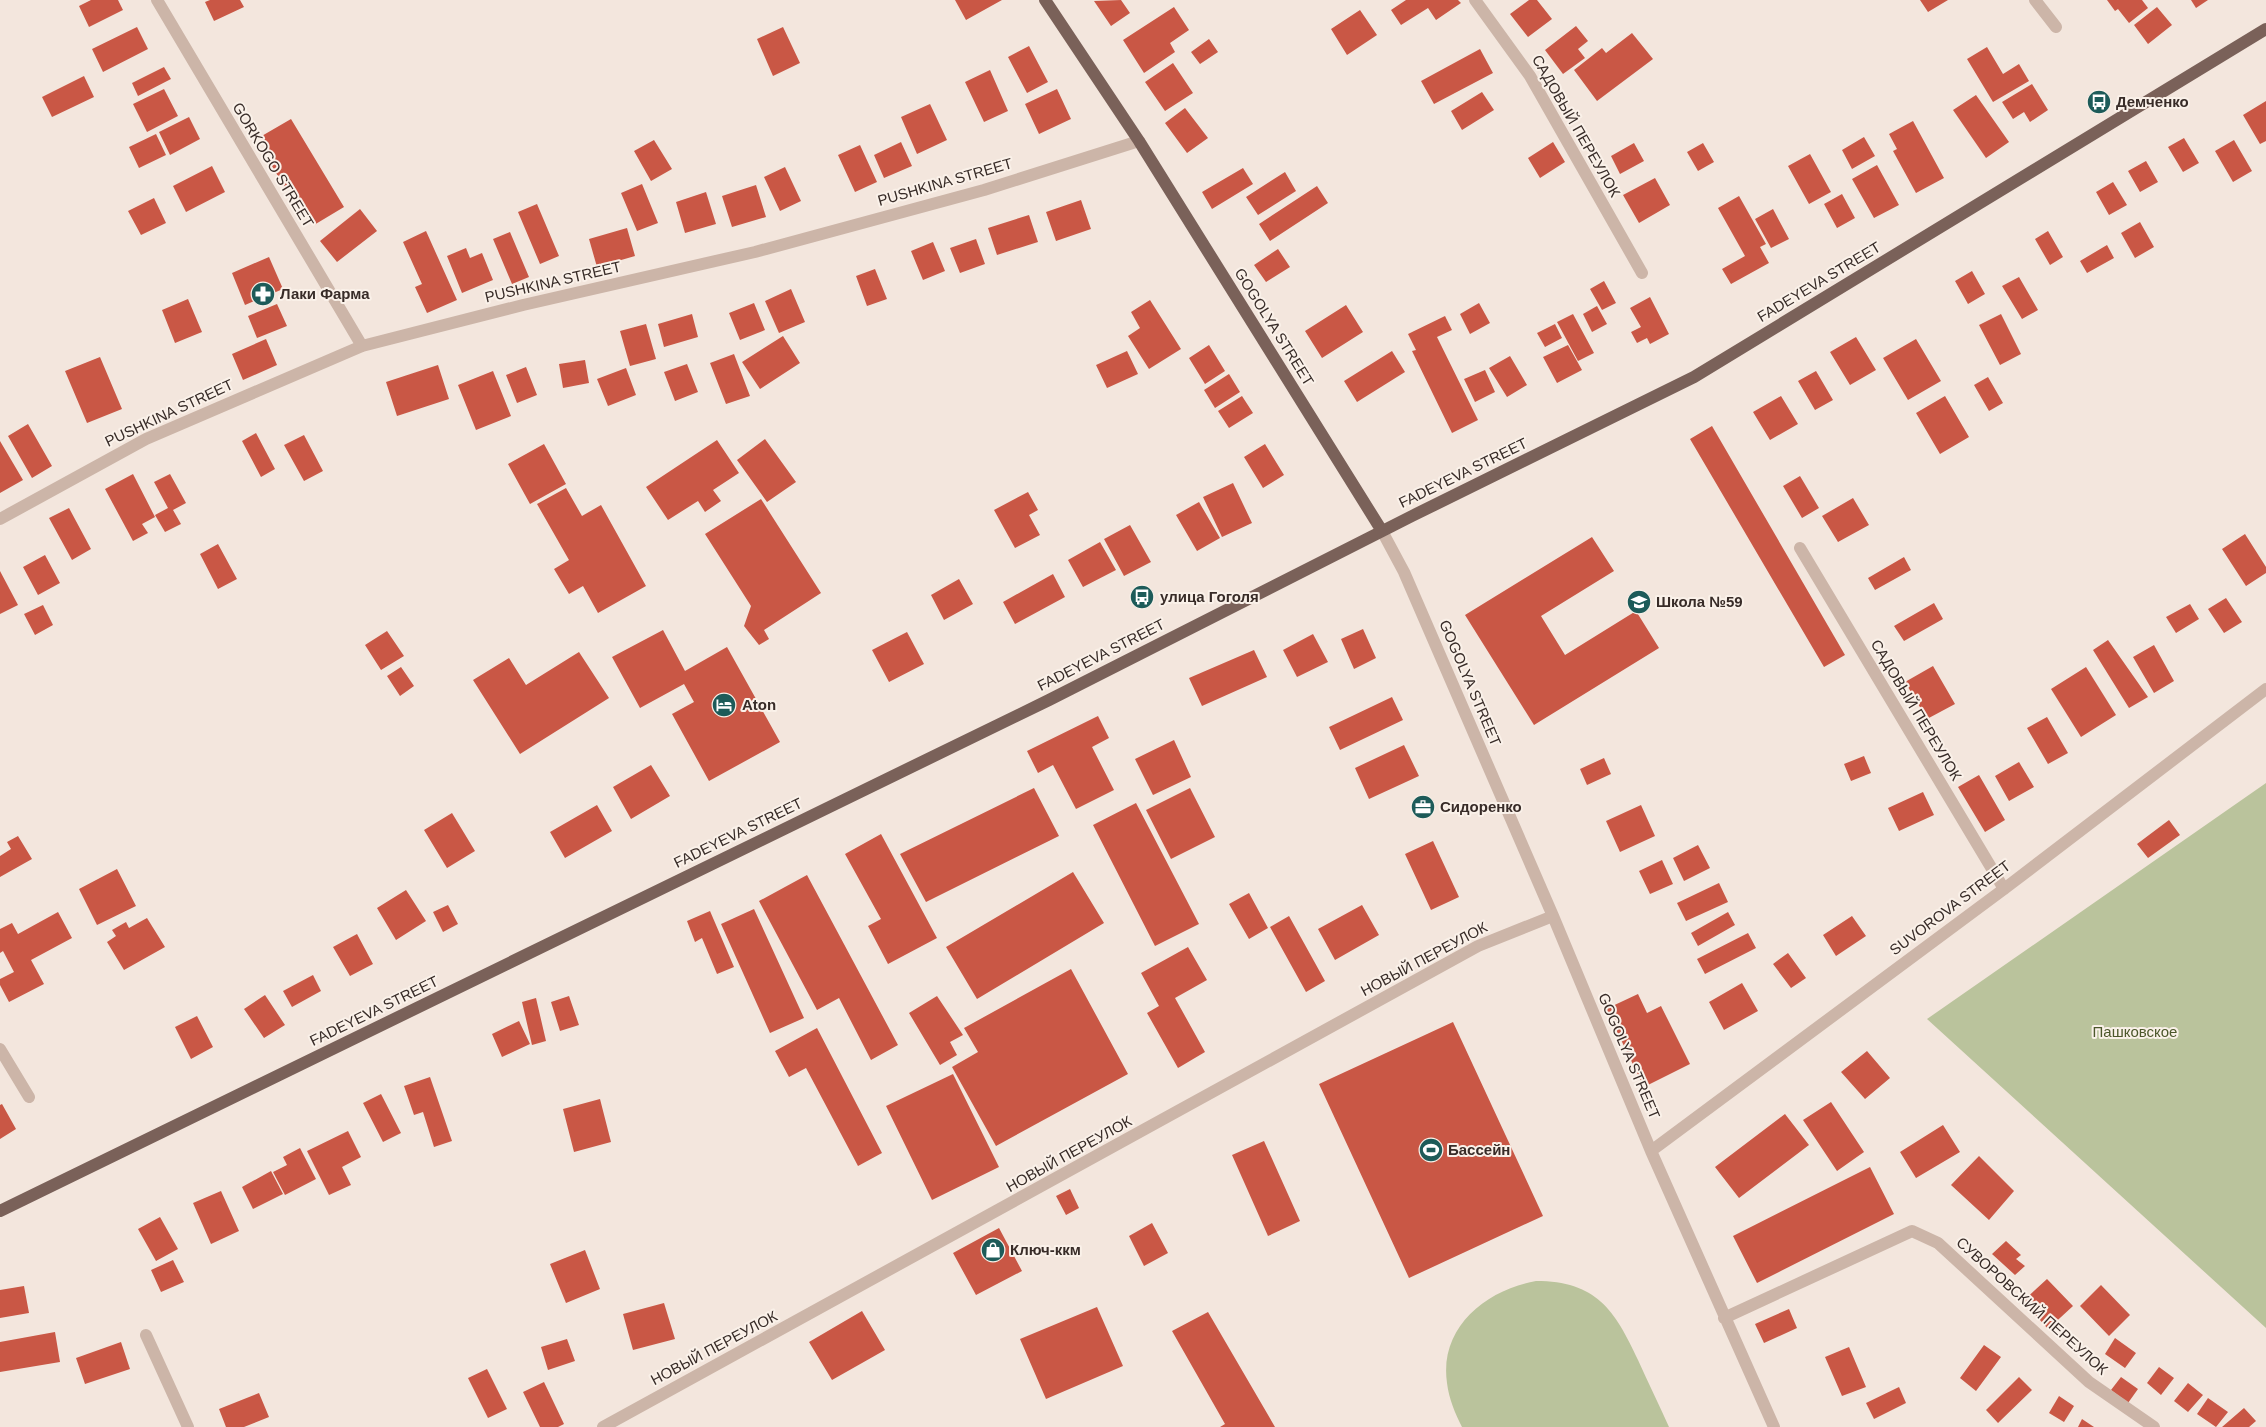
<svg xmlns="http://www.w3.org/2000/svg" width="2266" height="1427" font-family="Arial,sans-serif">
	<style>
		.green { fill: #bac39c }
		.building { fill: #c95745 }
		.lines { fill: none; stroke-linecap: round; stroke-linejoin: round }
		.minor { stroke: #ccb5a8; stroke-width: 12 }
		.major { stroke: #7a6159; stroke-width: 12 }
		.labels { text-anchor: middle; stroke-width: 4; stroke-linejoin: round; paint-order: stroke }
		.poi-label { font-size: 15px; font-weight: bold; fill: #382c28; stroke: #faf1e9; text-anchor: start }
		.street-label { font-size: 15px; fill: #382c28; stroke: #faf1e9 }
		.park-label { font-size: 15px; fill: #4c572b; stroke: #faf1e9 }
	</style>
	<rect width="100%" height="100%" fill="#f3e6dd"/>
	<path class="green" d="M2266,783V1328L1927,1019Z
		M1536,1281C1596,1281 1615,1310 1638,1360C1648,1382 1659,1405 1669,1427H1462C1455,1413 1449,1399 1447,1383C1439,1327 1486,1290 1536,1281Z"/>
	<path class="building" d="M91,0H118L123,10L89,27L79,6Z
		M210,0H240L244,7L214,21L205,2Z
		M955,0H1002L966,20Z
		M1121,0L1130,13L1111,26L1094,1Z
		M1406,0H1458L1461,3L1436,20L1428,8L1401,25L1391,10Z
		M1529,0H1537L1552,19L1528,37L1510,14Z
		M1920,0H1948L1928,12Z
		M2107,0H2142L2148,8L2129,23L2118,9L2115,11Z
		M2191,0H2208L2196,8Z
		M1174,7L1189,30L1170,43L1175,52L1144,73L1123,40Z
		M2157,7L2172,25L2148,44L2134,25Z
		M1360,10L1377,35L1347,55L1331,29Z
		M1576,26L1588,41L1578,49L1585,58L1563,74L1545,50Z
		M137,27L148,49L103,72L92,49Z
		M783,27L800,63L773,76L757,39Z
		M1632,33L1653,59L1597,101L1574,70L1602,48L1606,53Z
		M1209,39L1218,52L1200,64L1191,52Z
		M1029,46L1048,82L1027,93L1008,57Z
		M1987,47L2003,74L2019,64L2029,81L1993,102L1967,59Z
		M1480,49L1493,73L1434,104L1421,81Z
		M1173,63L1193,93L1165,111L1145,82Z
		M164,67L171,79L138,96L132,83Z
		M990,70L1008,111L984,122L965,82Z
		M84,76L94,97L52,117L42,97Z
		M2032,84L2048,110L2030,122L2024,112L2013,119L2002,102Z
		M164,89L178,116L147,132L133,104Z
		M1057,89L1071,119L1039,134L1025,104Z
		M1482,92L1494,110L1462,130L1451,111Z
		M1976,95L2009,142L1986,158L1953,110Z
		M2266,101V141L2260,144L2243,115Z
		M930,104L947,140L917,154L901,117Z
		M1185,108L1208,138L1187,153L1165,123Z
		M189,117L200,139L170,155L159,132Z
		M291,119L344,207L314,225L290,185L285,188L269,161L274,158L260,137Z
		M1913,121L1944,178L1916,193L1893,151L1897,149L1889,134Z
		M156,134L166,155L139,168L129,147Z
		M1864,137L1875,156L1852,169L1842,150Z
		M2184,138L2199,163L2183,172L2168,147Z
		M654,140L672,169L651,181L634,151Z
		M2234,140L2252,171L2233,182L2215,151Z
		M901,142L912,166L884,178L874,155Z
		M1553,142L1565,162L1540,178L1528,158Z
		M1634,143L1644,161L1620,174L1611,156Z
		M1703,143L1714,162L1698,171L1687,152Z
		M860,145L877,182L855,192L838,155Z
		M1810,154L1831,192L1809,204L1788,166Z
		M2146,161L2158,182L2140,192L2128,171Z
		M1877,165L1899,205L1874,218L1852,179Z
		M212,166L225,192L186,212L173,186Z
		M785,167L801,201L780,211L764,177Z
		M1243,168L1253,184L1212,209L1202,192Z
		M1285,172L1296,191L1258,215L1246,197Z
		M1655,178L1670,205L1639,223L1623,195Z
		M2113,182L2127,205L2109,215L2096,192Z
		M642,184L658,223L637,231L621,193Z
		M756,185L766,217L732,227L722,196Z
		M1317,186L1328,203L1270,241L1259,224Z
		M706,192L716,224L685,233L676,202Z
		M1842,194L1855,218L1837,228L1824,204Z
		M1739,196L1766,244L1760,247L1769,263L1731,284L1722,269L1745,256L1718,208Z
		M154,198L166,223L141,235L128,211Z
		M1081,200L1091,229L1056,241L1046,212Z
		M537,204L559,256L540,264L518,212Z
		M360,209L377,231L337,262L320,241Z
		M1773,209L1789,239L1771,248L1755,219Z
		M1029,215L1038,242L997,255L988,228Z
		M2140,222L2154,247L2135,258L2121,233Z
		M627,228L635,256L597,267L589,239Z
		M426,231L457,300L427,313L415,287L422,284L403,242Z
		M2048,231L2063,257L2050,265L2035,239Z
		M510,232L529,277L512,284L493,239Z
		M976,239L985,264L960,273L950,248Z
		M933,242L945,271L923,280L911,251Z
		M2107,245L2114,258L2087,273L2080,261Z
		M466,248L470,258L482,253L493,280L462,293L447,256Z
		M1278,249L1290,267L1266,282L1254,265Z
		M269,257L283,289L245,305L232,273Z
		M875,269L887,299L867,306L856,276Z
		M1972,271L1985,294L1968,304L1955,281Z
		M2019,277L2038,310L2022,319L2002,286Z
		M1604,281L1616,303L1602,310L1590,289Z
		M791,289L805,322L779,333L765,301Z
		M1650,297L1669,334L1650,344L1647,338L1637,343L1631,332L1641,327L1630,308Z
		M188,299L202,332L175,343L162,310Z
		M1150,300L1181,349L1149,369L1128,336L1140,328L1131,312Z
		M754,303L765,330L740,340L729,313Z
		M1479,303L1490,323L1470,334L1460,314Z
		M277,304L287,326L257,338L248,316Z
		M1346,305L1363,332L1322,358L1305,331Z
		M1597,306L1607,324L1592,332L1583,314Z
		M692,314L698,337L664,347L658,324Z
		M1573,314L1594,353L1578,361L1557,322Z
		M2001,314L2021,354L2000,365L1979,325Z
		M1445,316L1452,330L1437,337L1478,420L1452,433L1412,351L1416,350L1408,334Z
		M646,324L656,359L630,366L620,331Z
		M1555,324L1562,338L1545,347L1537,333Z
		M783,336L800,363L760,389L742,362Z
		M1856,337L1876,370L1850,385L1830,352Z
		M266,339L277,365L243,380L232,354Z
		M1916,339L1941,381L1908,400L1883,358Z
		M1209,345L1225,371L1205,384L1189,358Z
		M1568,345L1582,370L1557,383L1543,357Z
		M1127,351L1138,374L1107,388L1096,365Z
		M1392,351L1405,372L1357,402L1344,381Z
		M734,354L750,396L726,404L710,363Z
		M1510,356L1527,385L1507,397L1489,368Z
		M100,357L122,409L87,423L65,371Z
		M585,360L589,383L563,388L559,364Z
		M687,364L698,392L675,401L664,372Z
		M438,365L449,399L397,416L386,382Z
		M526,367L537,395L517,403L506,375Z
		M626,368L636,395L608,406L597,379Z
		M1485,370L1495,392L1475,402L1464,379Z
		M493,371L511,416L476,430L458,385Z
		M1816,371L1833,400L1815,410L1798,381Z
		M1229,374L1240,392L1215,408L1204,390Z
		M1988,377L2003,403L1989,411L1974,385Z
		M1242,396L1253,413L1229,428L1218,411Z
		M1781,396L1798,424L1770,440L1753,412Z
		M1945,396L1969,437L1940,454L1916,413Z
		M28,424L52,466L32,478L8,436Z
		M1712,426L1845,655L1824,667L1690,439Z
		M256,433L275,469L261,477L242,441Z
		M304,435L323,471L304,481L284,445Z
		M765,439L796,482L767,502L737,460Z
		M717,440L739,473L713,490L721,501L705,512L698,501L668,520L646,487Z
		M0,441L23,480L0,493Z
		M544,444L566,484L530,504L508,464Z
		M1265,444L1284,475L1263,488L1244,457Z
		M133,474L155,517L142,524L148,533L133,541L105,489Z
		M170,474L186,503L173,510L181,524L165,532L155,515L168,508L154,482Z
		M1800,476L1819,508L1802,518L1783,486Z
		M1233,483L1252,523L1222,537L1203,497Z
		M566,488L582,516L601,505L646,586L598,613L583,586L569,594L554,569L569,560L537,504Z
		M1028,492L1038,510L1029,515L1040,535L1015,548L994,510Z
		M1853,498L1869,525L1838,542L1822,516Z
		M761,499L821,593L764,630L769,639L759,645L744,626L751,606L705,534Z
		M1199,502L1220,538L1197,551L1176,515Z
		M69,508L91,549L72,560L49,518Z
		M1130,525L1151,562L1124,576L1104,539Z
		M2245,534L2266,567V573L2246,586L2222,549Z
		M1592,537L1614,571L1541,616L1565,655L1636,611L1659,648L1534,725L1465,615Z
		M1100,542L1116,570L1083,587L1068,560Z
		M218,544L237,579L218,589L200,554Z
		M45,555L60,583L38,595L23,567Z
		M1904,557L1911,570L1875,590L1868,578Z
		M0,571L18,605L0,614Z
		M1053,574L1065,597L1015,624L1003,602Z
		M959,579L973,604L944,620L931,595Z
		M2226,598L2242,622L2224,633L2208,609Z
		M1934,603L1943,619L1904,641L1894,626Z
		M2190,604L2199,619L2176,633L2166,617Z
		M43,605L53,625L35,635L24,614Z
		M1363,629L1376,658L1354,669L1341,639Z
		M663,630L685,671L727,647L780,742L709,781L672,714L694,702L684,684L640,708L612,657Z
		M387,631L404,656L381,670L365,645Z
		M907,632L924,664L889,682L872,650Z
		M1313,634L1328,662L1297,677L1283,650Z
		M2108,640L2148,697L2129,708L2093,650Z
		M2154,645L2174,681L2154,693L2133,657Z
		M1254,650L1267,677L1202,706L1189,678Z
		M579,652L609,698L520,754L473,680L509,658L526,685Z
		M1933,666L1955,704L1927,719L1905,682Z
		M401,667L414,686L400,696L387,676Z
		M2086,667L2116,715L2081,737L2051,689Z
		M1392,697L1403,720L1340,750L1329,727Z
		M1098,716L1109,738L1092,747L1114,790L1076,809L1053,765L1038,773L1027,751Z
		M2047,717L2068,753L2048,764L2027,728Z
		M1174,740L1191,777L1153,795L1135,759Z
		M1404,745L1419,776L1369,799L1355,768Z
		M1864,756L1871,773L1851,781L1844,764Z
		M1604,758L1611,774L1587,785L1580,769Z
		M2019,762L2034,787L2009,801L1995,776Z
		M651,765L670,796L631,819L613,787Z
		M1979,775L2005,820L1985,832L1958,787Z
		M1034,788L1059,836L926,902L900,854Z
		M1190,788L1215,837L1171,859L1146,810Z
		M1923,792L1934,815L1899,831L1888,808Z
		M1136,803L1199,924L1155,946L1093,825Z
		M597,805L612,831L565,858L550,832Z
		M1641,805L1655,836L1620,852L1606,821Z
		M452,813L475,851L447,868L424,830Z
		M2169,820L2180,835L2148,858L2137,844Z
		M881,834L937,938L888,964L868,926L881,919L845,854Z
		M18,836L32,859L0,877V856L11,849L7,842Z
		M1433,841L1459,897L1431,910L1405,854Z
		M1698,845L1710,868L1684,881L1673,858Z
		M1662,860L1673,884L1650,894L1639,871Z
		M117,869L136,906L97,925L79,889Z
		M1073,872L1104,923L977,999L946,947Z
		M807,875L898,1045L871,1060L839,998L817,1010L759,901Z
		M1719,883L1728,902L1686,921L1677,903Z
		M406,890L426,921L396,940L377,908Z
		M1249,893L1268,928L1249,939L1229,904Z
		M448,905L458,924L443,932L433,912Z
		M1362,905L1379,935L1335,960L1318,929Z
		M754,909L804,1018L770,1033L721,924Z
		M710,911L734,967L717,974L702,938L695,942L687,921Z
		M58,912L72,938L31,960L44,984L9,1002L0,985V979L14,972L3,951L0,953V929L12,923L18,934Z
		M1728,912L1735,925L1698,946L1691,933Z
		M1289,916L1325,981L1306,992L1270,927Z
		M1852,916L1866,936L1836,956L1823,935Z
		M147,918L165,947L124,970L107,942L116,936L112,930L126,922L129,928Z
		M1748,933L1756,948L1705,974L1697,959Z
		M357,934L373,964L350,976L333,947Z
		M1188,947L1207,980L1175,998L1205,1052L1178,1068L1147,1013L1159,1006L1141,973Z
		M1788,953L1806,978L1791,988L1773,964Z
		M1071,969L1128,1074L996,1146L952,1067L978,1052L964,1028Z
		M313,975L321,991L292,1007L283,991Z
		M1742,983L1758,1011L1724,1030L1709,1002Z
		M1638,994L1647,1013L1661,1006L1690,1064L1644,1087L1606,1009Z
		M265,995L285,1025L264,1038L244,1009Z
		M569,996L579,1025L560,1031L551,1002Z
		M937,996L963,1035L950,1042L957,1055L940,1065L909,1013Z
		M536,998L546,1041L532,1045L522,1002Z
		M197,1016L213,1047L191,1059L175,1027Z
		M519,1021L530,1044L502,1057L492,1034Z
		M1453,1022L1543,1216L1409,1278L1319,1084Z
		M817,1028L882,1153L858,1166L806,1068L789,1077L775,1051Z
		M1867,1051L1890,1078L1865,1099L1841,1072Z
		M953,1074L999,1167L932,1200L886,1106Z
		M430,1077L452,1141L434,1147L423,1112L414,1115L404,1086Z
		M381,1094L401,1133L383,1142L363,1103Z
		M600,1099L611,1142L574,1152L563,1109Z
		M1831,1102L1864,1152L1837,1171L1803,1120Z
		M2,1104L16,1129L0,1139V1105Z
		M1785,1114L1809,1145L1739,1198L1715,1167Z
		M1943,1125L1960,1152L1916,1178L1900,1152Z
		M348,1131L361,1157L342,1167L351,1185L329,1195L307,1151Z
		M1264,1141L1300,1221L1268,1236L1232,1155Z
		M300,1148L316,1179L285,1195L273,1172L287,1165L283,1157Z
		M1979,1156L2014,1191L1989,1220L1951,1185Z
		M1870,1167L1894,1214L1757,1283L1733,1236Z
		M271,1171L283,1194L253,1209L242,1187Z
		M1070,1189L1079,1208L1066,1215L1056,1196Z
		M221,1191L239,1231L211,1244L193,1203Z
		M160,1217L178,1249L156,1261L138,1229Z
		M1152,1223L1168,1253L1144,1266L1129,1236Z
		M999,1228L1022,1271L976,1295L953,1253Z
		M2006,1241L2021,1255L2016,1259L2025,1266L2015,1275L1992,1254Z
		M585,1250L600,1289L566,1303L550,1264Z
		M173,1260L184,1282L161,1292L151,1270Z
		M2047,1279L2073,1306L2048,1329L2023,1301Z
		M2101,1285L2130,1315L2109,1336L2080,1306Z
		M24,1286L29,1313L0,1318V1290Z
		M664,1303L675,1339L633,1350L623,1314Z
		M1097,1307L1123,1366L1046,1399L1020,1339Z
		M1789,1309L1797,1328L1764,1343L1755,1324Z
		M862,1311L885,1350L832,1380L809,1342Z
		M1208,1312L1275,1427H1220L1225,1424L1172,1331Z
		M55,1332L60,1362L0,1372V1342Z
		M2115,1338L2136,1353L2125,1368L2105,1354Z
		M567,1339L575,1361L548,1370L541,1347Z
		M121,1342L130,1369L85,1384L76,1358Z
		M1984,1345L2001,1357L1976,1391L1960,1378Z
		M1849,1347L1866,1387L1842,1396L1825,1357Z
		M2159,1367L2174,1378L2161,1395L2147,1383Z
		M487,1369L507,1409L488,1418L468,1378Z
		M2019,1377L2032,1390L1998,1423L1986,1410Z
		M2121,1377L2138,1389L2128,1403L2111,1390Z
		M544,1382L564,1424L558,1427H540L523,1392Z
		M2188,1383L2203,1395L2188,1412L2174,1401Z
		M1899,1387L1906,1403L1874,1419L1866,1403Z
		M259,1393L269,1417L244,1427H226L219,1409Z
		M2059,1396L2074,1406L2064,1422L2049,1413Z
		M2208,1398L2228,1412L2216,1427L2197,1414Z
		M2244,1408L2256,1421L2249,1427H2222Z
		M2082,1419L2094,1427H2078Z"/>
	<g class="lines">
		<path class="minor" d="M157,0L362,346
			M1475,0L1530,76L1642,273
			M2035,0L2056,27
			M0,519L146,439L362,346L523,305L755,252L984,190L1139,141
			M1382,531L1404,572L1553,916L1651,1151L1774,1427
			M1800,548L2004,889
			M0,1049L29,1097
			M1651,1151L2004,889L2266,689
			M1724,1318L1912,1231L1938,1243L2089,1382L2154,1427
			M146,1335L188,1427
			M603,1427L1478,946L1553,916"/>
		<path class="major" d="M1045,0L1139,141L1382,531
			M0,1211L1049,700L1412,516L1694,377L2266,29"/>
	</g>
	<defs>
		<g id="bus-disc" transform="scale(1.25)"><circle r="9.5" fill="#1d5b59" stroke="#faf1e9"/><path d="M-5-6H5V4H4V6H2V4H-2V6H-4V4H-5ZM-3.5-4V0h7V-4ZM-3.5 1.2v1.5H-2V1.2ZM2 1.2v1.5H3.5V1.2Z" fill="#fff"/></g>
		<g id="pharmacy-disc" transform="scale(1.25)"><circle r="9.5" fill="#1d5b59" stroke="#faf1e9"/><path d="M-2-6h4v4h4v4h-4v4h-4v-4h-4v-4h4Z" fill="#fff"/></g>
		<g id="school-disc" transform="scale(1.25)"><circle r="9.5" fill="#1d5b59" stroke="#faf1e9"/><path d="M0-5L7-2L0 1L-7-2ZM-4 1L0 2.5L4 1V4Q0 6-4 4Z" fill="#fff"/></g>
		<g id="hotel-disc" transform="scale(1.25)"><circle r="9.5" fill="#1d5b59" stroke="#faf1e9"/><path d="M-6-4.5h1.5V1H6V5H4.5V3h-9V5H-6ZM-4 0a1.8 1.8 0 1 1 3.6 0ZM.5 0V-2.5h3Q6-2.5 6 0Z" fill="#fff"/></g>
		<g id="office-disc" transform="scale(1.25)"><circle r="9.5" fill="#1d5b59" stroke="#faf1e9"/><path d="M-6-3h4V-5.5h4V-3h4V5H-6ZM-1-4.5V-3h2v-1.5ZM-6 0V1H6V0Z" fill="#fff"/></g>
		<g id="stadium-disc" transform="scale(1.25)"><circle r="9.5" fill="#1d5b59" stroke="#faf1e9"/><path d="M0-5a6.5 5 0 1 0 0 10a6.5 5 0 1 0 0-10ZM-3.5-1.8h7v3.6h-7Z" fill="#fff"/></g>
		<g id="shop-disc" transform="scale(1.25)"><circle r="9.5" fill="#1d5b59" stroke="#faf1e9"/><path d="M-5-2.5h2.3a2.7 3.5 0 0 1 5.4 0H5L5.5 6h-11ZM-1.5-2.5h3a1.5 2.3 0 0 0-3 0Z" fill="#fff"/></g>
	</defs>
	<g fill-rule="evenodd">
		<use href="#bus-disc" x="2099" y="102"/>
		<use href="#pharmacy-disc" x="263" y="294"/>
		<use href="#bus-disc" x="1142" y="597"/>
		<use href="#school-disc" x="1639" y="602"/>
		<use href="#hotel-disc" x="724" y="705"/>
		<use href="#office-disc" x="1423" y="807"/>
		<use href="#stadium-disc" x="1431" y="1150"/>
		<use href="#shop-disc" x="993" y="1250"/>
	</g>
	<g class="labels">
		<g class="poi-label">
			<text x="2116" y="107">Демченко</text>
			<text x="280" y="299">Лаки Фарма</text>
			<text x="1160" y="602">улица Гоголя</text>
			<text x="1656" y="607">Школа №59</text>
			<text x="742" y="710">Aton</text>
			<text x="1440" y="812">Сидоренко</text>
			<text x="1448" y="1155">Бассейн</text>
			<text x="1010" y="1255">Ключ-ккм</text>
		</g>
		<g class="street-label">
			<text transform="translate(1576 126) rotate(60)" y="5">САДОВЫЙ ПЕРЕУЛОК</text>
			<text transform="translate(273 165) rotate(59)" y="5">GORKOGO STREET</text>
			<text transform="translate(945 182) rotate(-16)" y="5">PUSHKINA STREET</text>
			<text transform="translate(553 282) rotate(-13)" y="5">PUSHKINA STREET</text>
			<text transform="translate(1819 282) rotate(-31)" y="5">FADEYEVA STREET</text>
			<text transform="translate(1274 327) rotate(58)" y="5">GOGOLYA STREET</text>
			<text transform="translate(169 413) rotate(-25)" y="5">PUSHKINA STREET</text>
			<text transform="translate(1463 473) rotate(-26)" y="5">FADEYEVA STREET</text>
			<text transform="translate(1101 655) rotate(-27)" y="5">FADEYEVA STREET</text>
			<text transform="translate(1470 683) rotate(67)" y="5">GOGOLYA STREET</text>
			<text transform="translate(1916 710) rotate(59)" y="5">САДОВЫЙ ПЕРЕУЛОК</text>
			<text transform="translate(738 833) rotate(-26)" y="5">FADEYEVA STREET</text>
			<text transform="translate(1950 908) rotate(-37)" y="5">SUVOROVA STREET</text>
			<text transform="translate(1424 959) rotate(-28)" y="5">НОВЫЙ ПЕРЕУЛОК</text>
			<text transform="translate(374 1011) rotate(-26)" y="5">FADEYEVA STREET</text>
			<text transform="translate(1629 1056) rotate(67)" y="5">GOGOLYA STREET</text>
			<text transform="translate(1069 1154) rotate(-29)" y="5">НОВЫЙ ПЕРЕУЛОК</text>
			<text transform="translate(2032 1306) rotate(42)" y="5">СУВОРОВСКИЙ ПЕРЕУЛОК</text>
			<text transform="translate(714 1348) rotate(-28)" y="5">НОВЫЙ ПЕРЕУЛОК</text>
		</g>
		<g class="park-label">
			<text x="2135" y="1037">Пашковское</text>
		</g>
	</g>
</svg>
